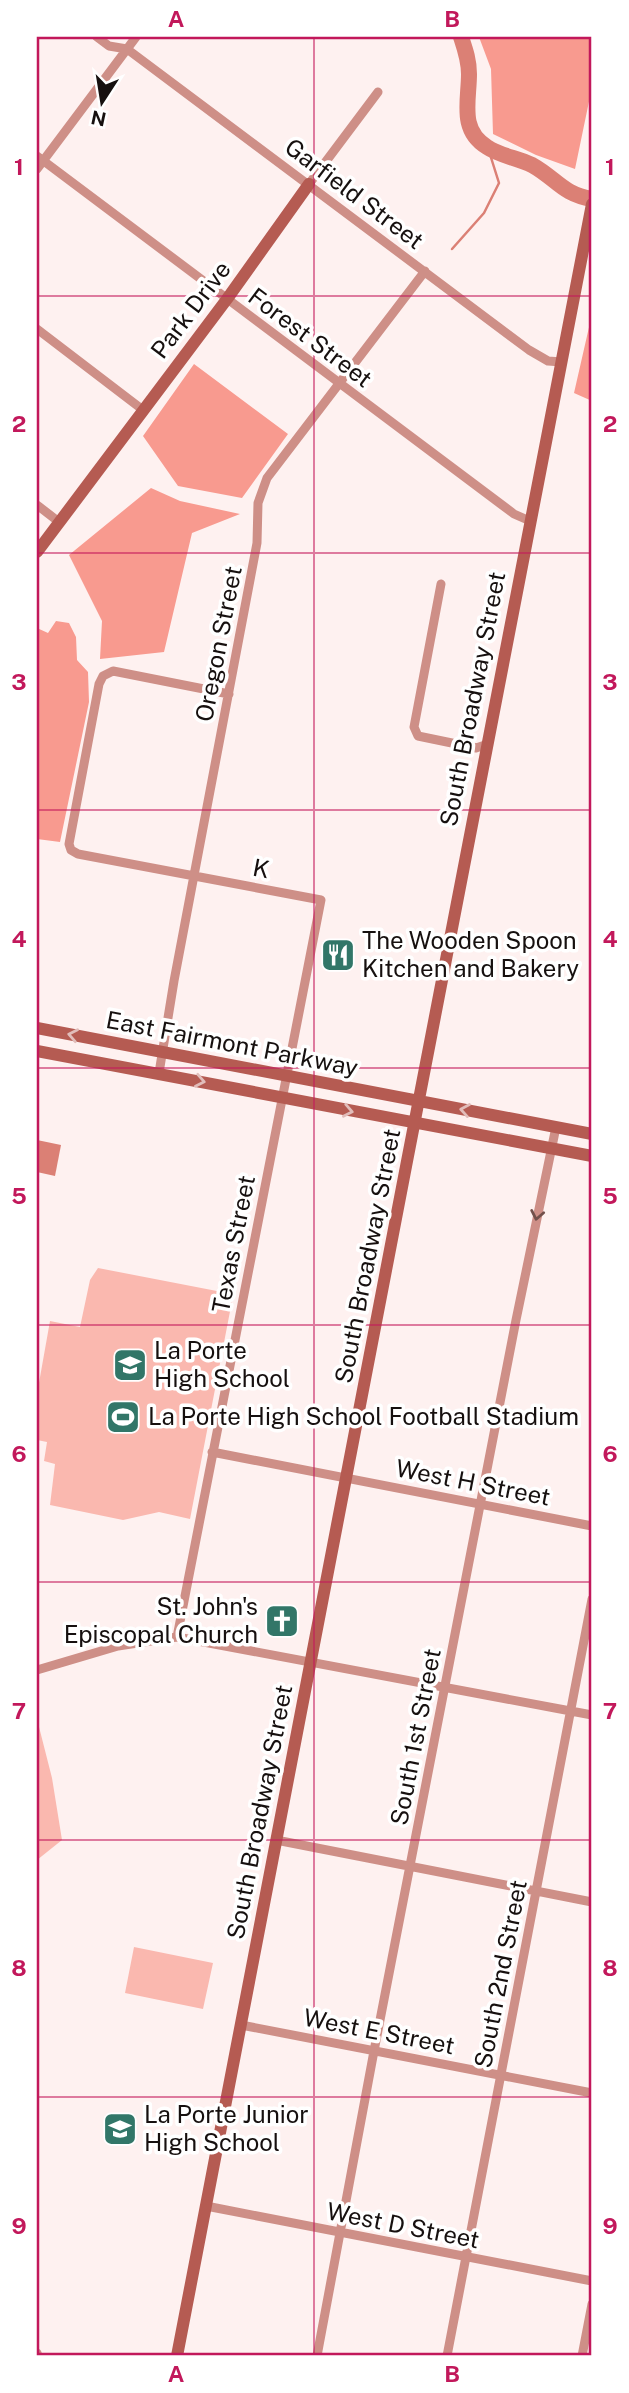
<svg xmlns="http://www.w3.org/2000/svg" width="629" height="2393" font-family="'Public Sans',sans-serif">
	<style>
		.green { fill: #fab8af }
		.forest { fill: #f89a8f }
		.water { fill: #db8075 }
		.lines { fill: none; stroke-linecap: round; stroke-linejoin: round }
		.stream { stroke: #db8075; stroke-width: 2.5 }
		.river { stroke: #db8075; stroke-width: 16 }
		.street { stroke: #ce8f87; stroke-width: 9 }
		.secondary { stroke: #b55b52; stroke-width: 12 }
		.oneway { stroke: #e1bdba }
		.oneway2 { stroke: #72504b }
		.grid { fill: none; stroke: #c2185b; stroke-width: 2; stroke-opacity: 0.55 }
		.labels { text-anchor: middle; stroke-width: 7; stroke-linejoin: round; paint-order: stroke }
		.street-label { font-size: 24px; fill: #16100f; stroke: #fff }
		.poi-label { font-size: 24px; fill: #16100f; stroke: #fff; text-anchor: start }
		.neatline { fill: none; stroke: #c2185b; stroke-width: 2.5 }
		.grid-label { font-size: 23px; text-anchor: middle; font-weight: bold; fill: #c2185b }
	</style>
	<rect width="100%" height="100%" fill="#fef1f0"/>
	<path class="green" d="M98,1268L222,1292V1299L232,1301L190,1519L159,1512L123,1520L50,1505L55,1464L44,1461L47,1442L37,1440V1394L50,1321L80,1327L90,1280Z
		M37,1719L52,1778L62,1840L37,1860Z
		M134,1947L213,1963L203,2009L125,1993Z"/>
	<path class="forest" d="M479,37H592V87L575,169L536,155L493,134L491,69Z
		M592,314V401L574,393Z
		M194,364L288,434L242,498L178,486L143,436Z
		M151,488L180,501L240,514L192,533L164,652L100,659L102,621L69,555Z
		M56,621L69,623L76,637L77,660L88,672L89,702L60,842L37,839V628L48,633Z"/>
	<path class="water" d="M37,1140L61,1145L55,1176L37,1172Z"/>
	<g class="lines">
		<path class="stream" d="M452,249L484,213L499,183L488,148"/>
		<path class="river" d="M461,37C465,49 469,60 469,74C469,101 459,130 487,147C500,156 518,158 532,165C557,179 562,194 592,199"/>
		<path class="street" d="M97,37L109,46L127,49L529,350L548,361L562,362
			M37,156L514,514L530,521
			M37,169L136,37
			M309,184L378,92
			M37,329L143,410
			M37,505L59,522
			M441,584L414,727L418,736L476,748L485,745
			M159,1073L174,981L257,543L258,503L267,478L425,271
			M212,1452L592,1526
			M177,1637L321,900L78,854L71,850L69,844L99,684L103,676L113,671L229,694
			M37,1670L118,1646L177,1637L592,1715
			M276,1840L592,1902
			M241,2025L592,2093
			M206,2206L592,2281
			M37,2353L38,2356
			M317,2356L374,2051L516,1320L556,1127
			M447,2356L592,1599
			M582,2356L592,2304"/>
		<path class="secondary" d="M37,552L227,299L309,184
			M37,1028L592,1134
			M37,1051L592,1156
			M177,2356C315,1639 453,921 592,204"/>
	</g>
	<defs><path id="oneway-chevron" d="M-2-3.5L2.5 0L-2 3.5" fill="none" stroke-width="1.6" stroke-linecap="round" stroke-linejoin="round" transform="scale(1.75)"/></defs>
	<g class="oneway">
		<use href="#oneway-chevron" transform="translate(73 1035) rotate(-169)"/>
		<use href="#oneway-chevron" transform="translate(200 1081) rotate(11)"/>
		<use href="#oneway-chevron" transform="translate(465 1110) rotate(-170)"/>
		<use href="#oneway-chevron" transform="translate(348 1111) rotate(11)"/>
	</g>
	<use class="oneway2" href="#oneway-chevron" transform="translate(537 1215) rotate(101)"/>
	<path class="grid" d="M314,37V2356M37,296H592M37,553H592M37,810H592M37,1068H592M37,1325H592M37,1582H592M37,1840H592M37,2097H592"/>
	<defs>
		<g id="restaurant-square" transform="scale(1.75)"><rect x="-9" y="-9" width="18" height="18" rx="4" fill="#327668" stroke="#fff"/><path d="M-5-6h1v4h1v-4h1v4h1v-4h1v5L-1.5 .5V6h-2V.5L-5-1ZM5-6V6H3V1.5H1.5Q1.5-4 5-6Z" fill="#fff"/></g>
		<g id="school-square" transform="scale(1.75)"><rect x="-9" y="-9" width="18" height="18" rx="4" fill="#327668" stroke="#fff"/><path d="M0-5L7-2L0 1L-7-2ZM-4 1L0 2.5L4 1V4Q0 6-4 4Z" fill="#fff"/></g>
		<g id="stadium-square" transform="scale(1.75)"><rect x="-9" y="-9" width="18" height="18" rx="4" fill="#327668" stroke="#fff"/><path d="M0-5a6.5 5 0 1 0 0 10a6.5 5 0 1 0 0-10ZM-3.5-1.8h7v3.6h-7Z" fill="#fff"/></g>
		<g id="church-square" transform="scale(1.75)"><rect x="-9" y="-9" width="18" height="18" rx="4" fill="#327668" stroke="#fff"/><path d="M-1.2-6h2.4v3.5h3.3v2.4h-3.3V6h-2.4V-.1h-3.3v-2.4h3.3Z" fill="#fff"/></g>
	</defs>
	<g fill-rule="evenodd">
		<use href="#restaurant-square" x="338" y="955"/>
		<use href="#school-square" x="130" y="1365"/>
		<use href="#stadium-square" x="123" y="1417"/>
		<use href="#church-square" x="282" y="1621"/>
		<use href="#school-square" x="120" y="2129"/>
	</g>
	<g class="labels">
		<g class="street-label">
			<text transform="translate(354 194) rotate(37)" y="8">Garfield Street</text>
			<text transform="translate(191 310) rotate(-53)" y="8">Park Drive</text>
			<text transform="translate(310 338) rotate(37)" y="8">Forest Street</text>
			<text transform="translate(219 644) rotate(-79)" y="8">Oregon Street</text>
			<text transform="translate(473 699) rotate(-79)" y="8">South Broadway Street</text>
			<text transform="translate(261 869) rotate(11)" y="8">K</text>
			<text transform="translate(232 1044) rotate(11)" y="8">East Fairmont Parkway</text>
			<text transform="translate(234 1244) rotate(-79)" y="8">Texas Street</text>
			<text transform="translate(368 1256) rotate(-79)" y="8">South Broadway Street</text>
			<text transform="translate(473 1483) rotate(11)" y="8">West H Street</text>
			<text transform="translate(416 1737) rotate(-79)" y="8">South 1st Street</text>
			<text transform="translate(260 1812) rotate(-79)" y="8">South Broadway Street</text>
			<text transform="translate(501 1974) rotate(-79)" y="8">South 2nd Street</text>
			<text transform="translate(379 2032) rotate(11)" y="8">West E Street</text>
			<text transform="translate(403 2226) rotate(11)" y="8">West D Street</text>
		</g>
		<g class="poi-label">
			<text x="362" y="949">The Wooden Spoon<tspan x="362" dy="28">Kitchen and Bakery</tspan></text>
			<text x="154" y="1359">La Porte<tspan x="154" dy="28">High School</tspan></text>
			<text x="148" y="1425">La Porte High School Football Stadium</text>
			<text x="258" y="1615" text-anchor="end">St. John's<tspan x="258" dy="28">Episcopal Church</tspan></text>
			<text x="144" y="2123">La Porte Junior<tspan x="144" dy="28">High School</tspan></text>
		</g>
	</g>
	<rect width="629" height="2393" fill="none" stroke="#ffffff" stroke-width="77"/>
	<g transform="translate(102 102) rotate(192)" stroke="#ffffff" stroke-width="5" paint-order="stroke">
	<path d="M0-5L12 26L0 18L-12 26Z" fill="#16100f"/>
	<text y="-10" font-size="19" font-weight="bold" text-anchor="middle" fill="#16100f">N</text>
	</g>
	<rect x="38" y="38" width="552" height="2316" class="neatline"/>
	<g class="grid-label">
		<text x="176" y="27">A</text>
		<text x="452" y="27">B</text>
		<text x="19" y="175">1</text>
		<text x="610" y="175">1</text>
		<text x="19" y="432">2</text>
		<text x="610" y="432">2</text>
		<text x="19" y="690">3</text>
		<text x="610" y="690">3</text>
		<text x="19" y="947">4</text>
		<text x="610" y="947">4</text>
		<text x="19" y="1204">5</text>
		<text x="610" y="1204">5</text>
		<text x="19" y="1462">6</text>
		<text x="610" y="1462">6</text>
		<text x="19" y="1719">7</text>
		<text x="610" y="1719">7</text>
		<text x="19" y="1976">8</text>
		<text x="610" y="1976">8</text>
		<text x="19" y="2234">9</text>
		<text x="610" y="2234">9</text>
		<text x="176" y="2382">A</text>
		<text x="452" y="2382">B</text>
	</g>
</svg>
